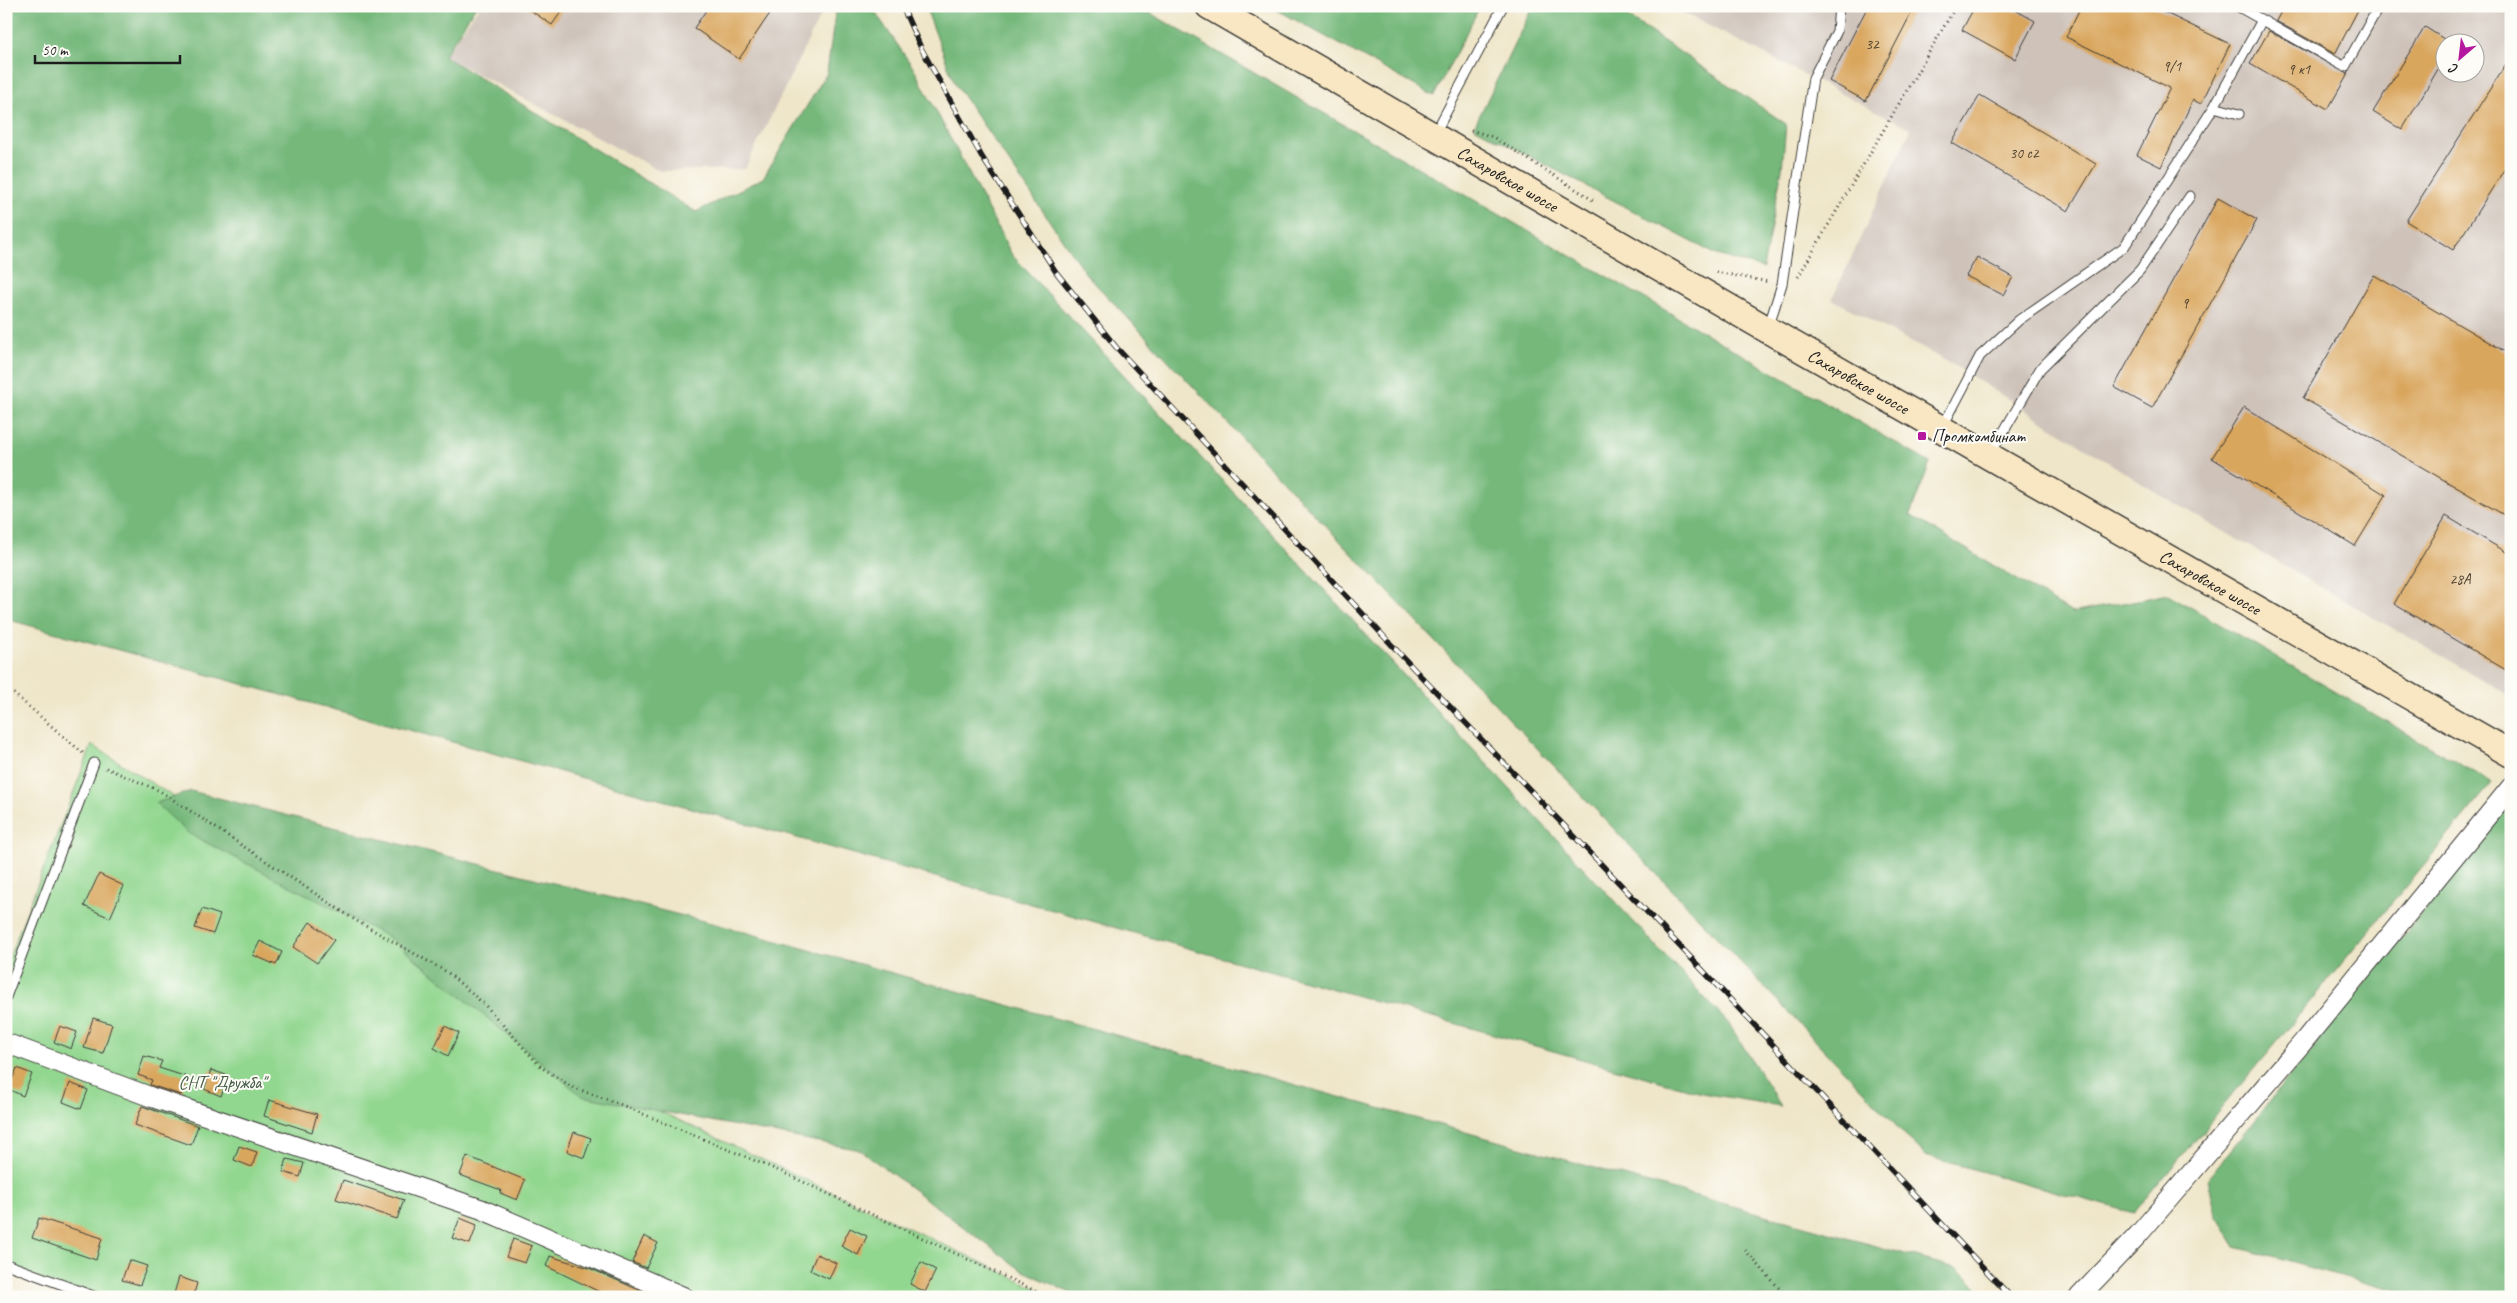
<svg xmlns="http://www.w3.org/2000/svg" width="2517" height="1303" font-family="Caveat,sans-serif">
	<style>
		.industrial { fill: #cec2b9; fill-rule: evenodd }
		.green { fill: #92d790; stroke: #577a56 }
		.forest { fill: #75b87a; stroke: #486a4b }
		.building { fill: #d9a65d }
		.lines { fill: none; stroke-linecap: round; stroke-linejoin: round }
		.lane-casing { stroke: #3c3a36; stroke-width: 11 }
		.street-casing { stroke: #3c3a36; stroke-width: 21 }
		.secondary-casing { stroke: #3c3a36; stroke-width: 29 }
		.path { stroke: #3c3a36; stroke-width: 3; stroke-dasharray: 1 4; stroke-linecap: butt }
		.lane { stroke: #fff; stroke-width: 9 }
		.street { stroke: #fff; stroke-width: 19 }
		.secondary { stroke: #f9e7c3; stroke-width: 26 }
		.rail-casing { stroke: #1c1c1c; stroke-width: 5.5 }
		.rail { stroke: #fdfcf7; stroke-width: 4; stroke-dasharray: 11; stroke-linecap: butt }
		.poi-dot { fill: #b5179e; stroke: #fdfcf7; stroke-width: 2 }
		.labels { text-anchor: middle; stroke-width: 4; stroke-linejoin: round; paint-order: stroke }
		.number-label { font-size: 15px; fill: #4b3e2c }
		.street-label { font-size: 18px; fill: #1c1c1c; stroke: #fdfcf7 }
		.poi-label { font-size: 18px; fill: #1c1c1c; stroke: #fdfcf7; text-anchor: start }
		.park-label { font-size: 18px; fill: #455d45; stroke: #fdfcf7 }
	</style>
	<rect width="100%" height="100%" fill="#fdfcf7"/>
	<filter id="ink" filterUnits="userSpaceOnUse"><feTurbulence type="fractalNoise" baseFrequency=".02" numOctaves="2"/><feDisplacementMap in="SourceGraphic" scale="10" xChannelSelector="R" yChannelSelector="G"/><feConvolveMatrix kernelMatrix="1 2 1 2 8 2 1 2 1" color-interpolation-filters="sRGB"/></filter>
	<filter id="wash" filterUnits="userSpaceOnUse"><feTurbulence type="fractalNoise" baseFrequency=".0096" numOctaves="4" result="noise"/><feDisplacementMap in="SourceGraphic" scale="20" xChannelSelector="R" yChannelSelector="G"/><feGaussianBlur stdDeviation="1.12" result="paint"/><feColorMatrix in="noise" values="0 0 0 0 0 0 0 0 0 0 0 0 0 0 0 0 0 1.4 0 .05"/><feComposite in="paint" operator="in"/></filter>
	<g filter="url(#wash)">
		<rect width="100%" height="100%" fill="#efe6c9"/>
		<path class="industrial" d="M480,6H822L824,8L745,169L660,171L444,56Z
			M1670,6H2511V696L2162,496L1957,367L1832,299L1911,129ZM2444,42H2474V72H2444Z"/>
		<path class="green" d="M92,745L472,986L591,1079L1055,1297H73L6,1272V965Z"/>
		<path class="forest" d="M6,6H476L444,56L696,212L763,178L827,73L836,6H871L914,69L1012,255L1729,1024L1781,1106L1702,1093L641,794L6,619Z
			M925,6H1138L1930,463L1910,515L2072,613L2168,594L2492,783L2134,1213L1925,1156L1086,274L955,84Z
			M1270,6H1480L1434,96Z
			M1533,6H1612L1786,124L1782,169L1763,268L1717,255L1474,127Z
			M191,791L723,926L1959,1269L1987,1297H1079L1020,1269L860,1150L582,1096L390,938L188,833L156,803Z
			M2511,802V1297H2417L2236,1247L2216,1215L2208,1178Z"/>
		<g id="blocks">
			<path class="building" d="M524,6H565L552,25Z
				M709,6H775L739,59L694,28Z
				M1868,6H1915L1866,101L1829,81Z
				M1975,6H2008L2035,21L2015,59L1962,30Z
				M2081,6H2151L2230,44L2201,104L2193,100L2161,167L2137,155L2170,88L2066,37Z
				M2284,6H2360L2335,54L2276,21Z
				M2425,27L2444,39V59L2402,130L2373,112Z
				M2269,31L2348,74L2328,109L2250,64Z
				M2511,56V159L2453,250L2406,221Z
				M1980,95L2096,164L2068,211L1952,143Z
				M2218,198L2257,220L2152,408L2114,387Z
				M1977,257L2013,277L2003,295L1966,276Z
				M2374,275L2511,355V519L2303,398Z
				M2244,407L2386,495L2355,546L2212,458Z
				M2446,516L2511,555V673L2394,604Z
				M99,874L124,886L110,918L84,906Z
				M202,909L220,915L213,934L195,928Z
				M310,922L334,940L317,963L293,947Z
				M260,941L282,952L276,965L253,955Z
				M93,1018L112,1024L103,1053L84,1048Z
				M60,1026L77,1032L71,1049L54,1042Z
				M445,1026L459,1033L448,1056L434,1048Z
				M144,1056L162,1061L159,1068L187,1077L181,1095L150,1085L152,1080L138,1075Z
				M17,1068L32,1074L23,1096L8,1089Z
				M211,1070L229,1076L221,1096L204,1089Z
				M70,1083L88,1090L81,1109L63,1102Z
				M269,1100L317,1114L312,1132L264,1116Z
				M142,1106L198,1126L191,1145L135,1125Z
				M574,1132L591,1138L584,1158L567,1151Z
				M239,1146L257,1152L252,1167L234,1160Z
				M467,1156L525,1180L517,1200L500,1193L501,1190L460,1175Z
				M287,1159L304,1163L300,1177L283,1172Z
				M343,1180L404,1200L397,1219L336,1199Z
				M39,1218L102,1238L96,1260L32,1238Z
				M460,1218L477,1225L470,1244L452,1238Z
				M850,1228L867,1236L858,1255L841,1246Z
				M644,1236L658,1243L646,1268L632,1262Z
				M513,1239L532,1246L525,1263L506,1257Z
				M817,1254L836,1263L829,1279L810,1270Z
				M550,1256L589,1268L655,1297H610L546,1266Z
				M129,1260L147,1266L140,1285L122,1280Z
				M921,1262L936,1270L925,1292L910,1284Z
				M179,1277L197,1283L193,1297H173Z"/>
		</g>
	</g>
	<g filter="url(#ink)">
		<use href="#blocks" fill-opacity="0" stroke="#3c3a36" stroke-width="1"/>
		<g class="lines">
			<g class="lane-casing">
				<path id="lane" d="M2262,20L2345,67L2379,6
					M2214,107L2262,20L2237,6
					M1434,135L1503,6
					M1768,328L1782,284L1813,78L1837,31L1839,6
					M1942,428L1980,356L2019,320L2124,247L2214,107L2239,114
					M1990,455L2040,369L2140,270L2190,196
					M6,997L94,763
					M6,1264L96,1297"/>
			</g>
			<g class="street-casing">
				<path id="street" d="M6,1043L151,1097L481,1209L684,1297
					M2079,1297L2138,1235L2303,1042L2511,787"/>
			</g>
			<g class="secondary-casing">
				<g id="secondary">
					<path id="s1" d="M1209,6L1768,330L2511,754"/>
				</g>
			</g>
			<path class="path" d="M1471,130L1493,137L1593,200
				M1716,272L1769,282
				M1798,277L1956,6
				M6,687L84,754
				M106,768L160,791L355,920L447,972L484,1004L541,1067L572,1087L617,1103L782,1172L1048,1297
				M1745,1250L1787,1297"/>
			<use href="#lane" class="lane"/>
			<use href="#street" class="street"/>
			<use href="#secondary" class="secondary"/>
			<g class="rail-casing">
				<path id="rail" d="M902,6L921,48L982,157L1056,272L1116,347L1414,669L1692,959L2011,1297"/>
			</g>
			<use href="#rail" class="rail"/>
		</g>
	</g>
	<rect class="poi-dot" x="1917" y="431" width="10" height="10" rx="2.5"/>
	<g class="labels">
		<g class="number-label">
			<text x="1872" y="49">32</text>
			<text x="2172" y="71">9/1</text>
			<text x="2299" y="74">9 к1</text>
			<text x="2024" y="158">30 с2</text>
			<text x="2185" y="308">9</text>
			<text x="2460" y="584">28А</text>
		</g>
		<g class="street-label">
			<text dy="6" stroke="none"><textPath href="#s1" startOffset="345">Сахаровское шоссе</textPath></text>
			<text dy="6" stroke="none"><textPath href="#s1" startOffset="750">Сахаровское шоссе</textPath></text>
			<text dy="6" stroke="none"><textPath href="#s1" startOffset="1155">Сахаровское шоссе</textPath></text>
		</g>
		<g class="poi-label">
			<text x="1932" y="442">Промкомбинат</text>
		</g>
		<g class="park-label">
			<text x="222" y="1088">СНТ "Дружба"</text>
		</g>
	</g>
	<rect width="2517" height="1303" fill="none" stroke="#fdfcf7" stroke-width="25"/>
	<g transform="translate(2460 58) rotate(208)"><circle r="24" fill="#fdfcf7" stroke="#a3a29f"/>
	<path d="M0-4L9 19L0 12L-9 19Z" fill="#b5179e"/>
	<text y="-8" font-size="14" font-weight="bold" text-anchor="middle" fill="#1c1c1c">С</text>
	</g>
	<path d="M35 55v8h145v-8" fill="none" stroke="#1c1c1c" stroke-width="2.5"/>
	<text x="42" y="55" font-size="15" fill="#1c1c1c" stroke="#fdfcf7" stroke-width="4" paint-order="stroke">50 m</text>
</svg>
